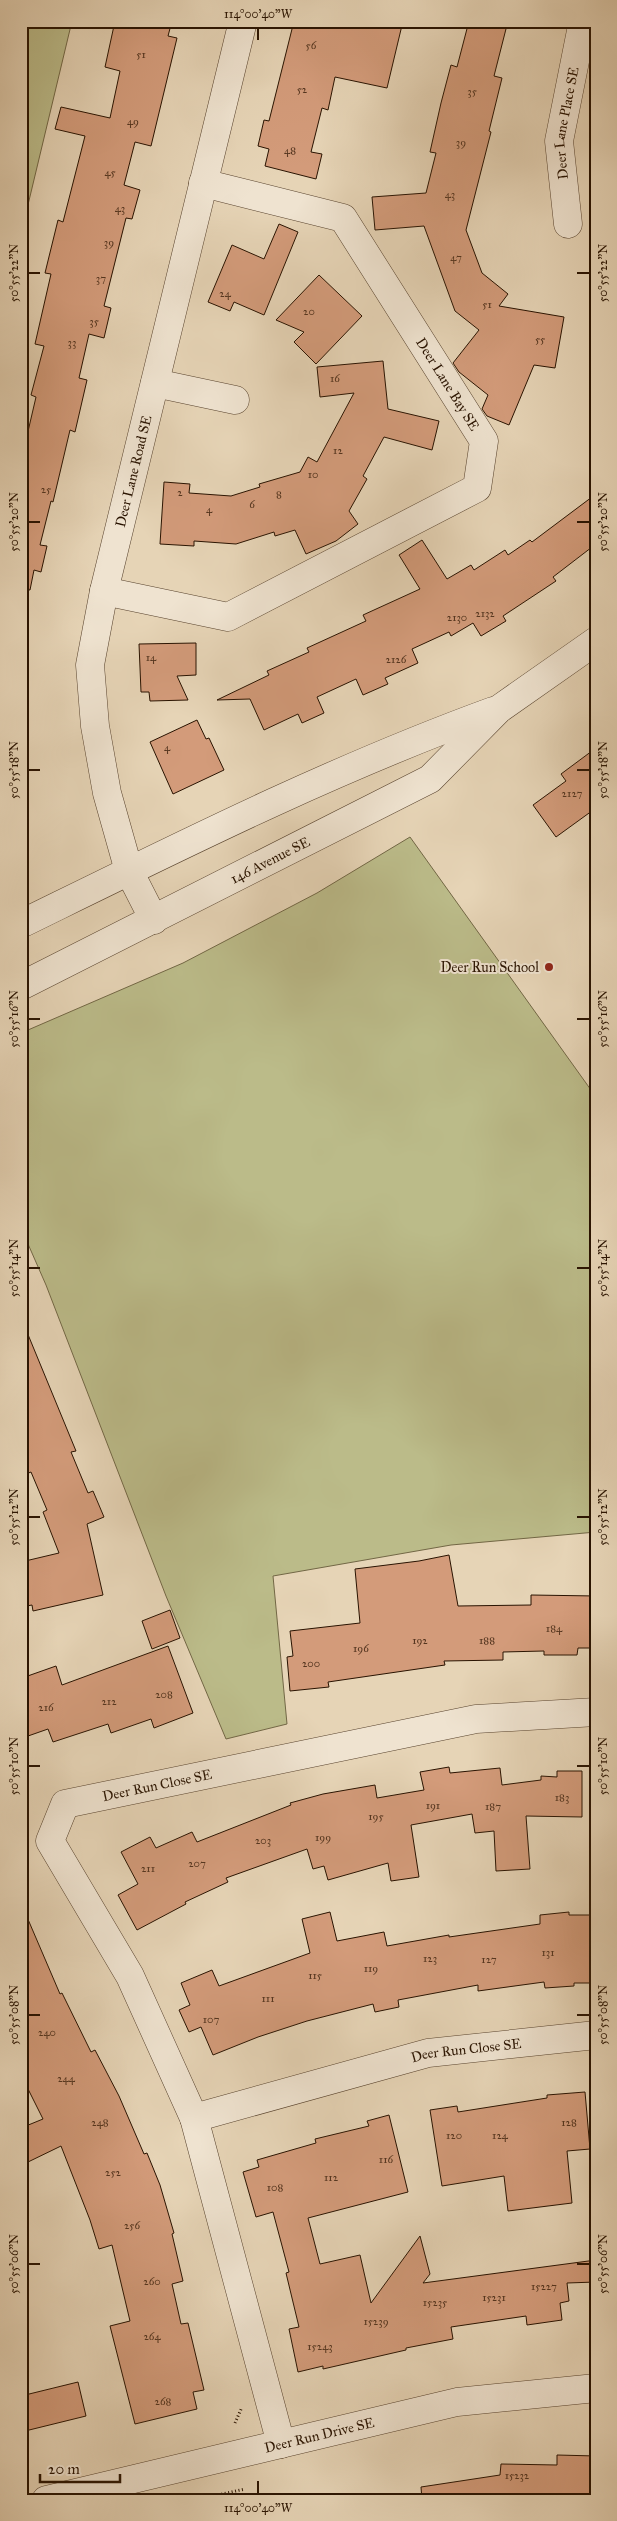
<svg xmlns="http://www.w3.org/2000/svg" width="617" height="2521" font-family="'IM FELL Great Primer',serif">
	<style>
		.green { fill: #bbbb89; stroke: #726745 }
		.building { fill: #d39b7a; stroke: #291301 }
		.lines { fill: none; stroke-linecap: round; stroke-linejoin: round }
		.minor-casing { stroke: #58432e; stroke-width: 29 }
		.tertiary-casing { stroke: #58432e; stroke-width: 29 }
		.path { stroke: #291301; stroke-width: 3; stroke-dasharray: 1 2.5; stroke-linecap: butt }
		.minor { stroke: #efe3d0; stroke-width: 28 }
		.tertiary { stroke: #efe3d0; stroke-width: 28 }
		.ticks { fill: none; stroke: #291301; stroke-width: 2 }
		.poi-dot { fill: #8f2418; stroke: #efe3d0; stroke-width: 2 }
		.labels { text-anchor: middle; stroke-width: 4; stroke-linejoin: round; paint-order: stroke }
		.number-label { font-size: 11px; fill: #54351f }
		.street-label { font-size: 14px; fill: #291301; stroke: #efe3d0 }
		.poi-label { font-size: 14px; fill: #291301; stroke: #efe3d0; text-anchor: end }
		.neatline { fill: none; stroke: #291301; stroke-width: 2 }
		.ticks-label { font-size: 12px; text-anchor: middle; fill: #291301 }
	</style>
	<rect width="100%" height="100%" fill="#e6d4b6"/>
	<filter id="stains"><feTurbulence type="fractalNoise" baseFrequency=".004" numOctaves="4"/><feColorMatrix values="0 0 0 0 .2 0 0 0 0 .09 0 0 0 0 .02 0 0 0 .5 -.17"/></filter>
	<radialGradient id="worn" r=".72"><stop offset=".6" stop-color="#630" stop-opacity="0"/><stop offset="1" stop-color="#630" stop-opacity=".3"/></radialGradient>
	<path class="green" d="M21,21H72L21,234Z
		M410,837L596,1097V1532L451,1545L273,1576L287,1724L226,1739L166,1596L46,1285L21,1228V1033L183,963L317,893Z"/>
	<path class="building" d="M115,21H172L168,36L177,38L151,146L135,142L124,185L140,190L132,219L126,218L104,306L111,308L104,338L89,334L79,378L87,380L75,432L70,430L53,502L51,501L40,545L47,546L41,572L34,570L30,590L21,589V439L26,440L36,397L31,395L44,346L35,344L51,274L45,273L58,220L63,222L85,136L55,129L61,107L110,118L120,71L105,67Z
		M294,21H403L387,88L335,77L328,110L322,108L311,152L322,154L316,179L265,166L269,149L258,146L264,120L269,121Z
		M469,21H508L494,76L502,78L489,131L491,132L466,230L482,273L508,294L499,306L564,317L555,368L534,365L509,425L487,416L482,409L488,395L459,372L453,363L479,330L455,311L424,226L375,230L372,197L426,193L436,153L430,152L441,103L451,65L457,67Z
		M279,224L298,232L264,315L234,302L230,311L208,302L232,245L264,259Z
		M319,275L362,316L316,364L294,342L304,332L276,320Z
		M383,361L388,409L439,421L432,450L384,437L363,476L367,479L349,511L358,524L336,541L306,554L295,530L275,536L274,532L236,544L194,541V546L160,544L164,482L190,484L189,493L231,496L260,487L259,484L300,472L308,457L317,462L354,393L320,397L317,367Z
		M596,494V544L553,577L556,581L503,616L506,621L481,636L473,623L451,636L449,632L412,649L418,663L385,678L388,684L363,695L356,679L317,697L324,713L302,723L298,714L264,730L250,699L217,700L269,675L267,671L309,652L307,648L366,621L363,615L420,589L399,555L422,540L447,579L471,565L474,570L505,550L508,555L530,540L532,542Z
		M196,643V675L177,676L188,700L150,701L149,692H141L139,644Z
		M197,720L206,739L209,738L224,770L173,794L150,742Z
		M596,748V808L556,837L533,805L566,781L561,774Z
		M22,1320L76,1451L71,1452L88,1493L93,1491L104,1517L87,1524L103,1595L33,1611L32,1605L21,1607V1562L59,1553L43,1512L47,1510L31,1472L26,1474L21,1461Z
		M449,1555L458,1606L531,1605V1595L596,1596V1648H578L577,1655H544V1651L503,1652V1660L444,1661L445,1665L328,1682L329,1687L290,1691L287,1657L293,1656L290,1631L360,1623L355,1569L419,1561Z
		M170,1610L180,1638L152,1649L142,1621Z
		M168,1646L193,1713L154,1728L151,1719L111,1733L108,1724L53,1742L48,1729L28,1736L21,1718V1696L27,1694L22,1678L56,1666L62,1685Z
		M449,1767L450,1773L500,1768L502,1785L541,1780V1776L557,1777V1771H582V1817L526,1816L530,1869L496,1871L494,1831L475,1833L472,1814L411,1825L419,1877L391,1881L388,1863L328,1880L324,1866L313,1869L307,1849L226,1878L228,1882L185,1902L186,1904L137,1930L118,1895L138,1884L121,1852L150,1837L156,1848L192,1832L197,1842L291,1805L290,1803L323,1794L375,1785L377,1798L424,1790L420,1772Z
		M21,1903L60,1994L62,1993L91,2052L95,2050L119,2096L144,2154L147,2153L160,2185L174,2233L172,2234L183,2281L172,2284L181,2324L188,2323L204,2390L193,2392L197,2409L135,2424L110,2326L130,2321L112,2245L99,2249L90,2220L61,2146L28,2162L21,2148V2128L43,2119L21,2075Z
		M330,1912L337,1941L384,1932L387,1946L449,1935V1937L540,1924V1915L569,1912V1915H596V1983H574V1986L545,1988L544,1982L478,1991V1985L398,2000L399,2007L375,2012L373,2004L307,2021L258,2037L213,2055L201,2027L189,2032L179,2010L190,2005L181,1983L212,1970L219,1986L310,1953L302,1919Z
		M585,2092L590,2149L567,2151L572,2203L508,2211L504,2176L442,2186L430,2110L457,2106L458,2112L547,2098V2095Z
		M389,2115L408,2192L308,2218L320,2264L360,2255L371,2303L420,2236L430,2274L423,2283L596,2260V2282L567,2283L569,2301L560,2303L562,2320L527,2325L526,2316L451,2327L453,2339L406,2348V2350L323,2369V2366L298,2372L289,2329L299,2327L286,2273L289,2272L273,2212L256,2217L243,2172L259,2167L257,2160L316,2143L315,2139L369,2126L367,2121Z
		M78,2382L86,2416L21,2432V2396Z
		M557,2455L596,2456V2500H422L421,2487L500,2475L501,2464L557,2465Z"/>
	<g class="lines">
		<g class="minor-casing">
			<g id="minor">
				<path id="s1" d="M568,224L559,141L583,21"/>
				<path d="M155,383L235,400"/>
				<path d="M104,591L228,617L477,488L484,441L343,218L203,183"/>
				<path id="s2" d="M154,920L129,871L107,793L95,726L90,665L104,591L243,21"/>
				<path id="s3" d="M194,2118L428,2053L596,2035"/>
				<path id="s4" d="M281,2444L194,2118L130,1976L50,1841L65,1804L476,1719L596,1712"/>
			</g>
		</g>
		<g class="tertiary-casing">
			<g id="tertiary">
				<path d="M21,924C176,848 331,770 493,711"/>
				<path id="s5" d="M21,986L430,779L499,709L596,641"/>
				<path id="s6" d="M46,2500L457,2402L596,2388"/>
			</g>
		</g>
		<path class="path" d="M235,2423L242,2407
			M194,2500L245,2489"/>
		<use href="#minor" class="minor"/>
		<use href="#tertiary" class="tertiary"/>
	</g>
	<path class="ticks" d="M258,28V40M28,273H40M577,273H590M28,522H40M577,522H590M28,770H40M577,770H590M28,1019H40M577,1019H590M28,1268H40M577,1268H590M28,1517H40M577,1517H590M28,1766H40M577,1766H590M28,2015H40M577,2015H590M28,2264H40M577,2264H590M258,2481V2494"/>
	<circle class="poi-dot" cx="549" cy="967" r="5"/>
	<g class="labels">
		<g class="number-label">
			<text x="311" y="49">56</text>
			<text x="141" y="58">51</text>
			<text x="302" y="93">52</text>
			<text x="472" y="95">35</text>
			<text x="133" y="125">49</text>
			<text x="461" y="146">39</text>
			<text x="290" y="154">48</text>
			<text x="110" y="176">45</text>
			<text x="450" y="198">43</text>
			<text x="120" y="212">43</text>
			<text x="109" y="246">39</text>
			<text x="456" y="261">47</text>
			<text x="101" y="282">37</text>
			<text x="225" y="297">24</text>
			<text x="487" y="308">51</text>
			<text x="309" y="315">20</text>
			<text x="94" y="325">35</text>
			<text x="540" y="343">55</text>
			<text x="72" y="346">33</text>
			<text x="335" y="382">16</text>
			<text x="338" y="454">12</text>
			<text x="313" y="478">10</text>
			<text x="46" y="493">25</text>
			<text x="180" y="496">2</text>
			<text x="279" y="498">8</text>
			<text x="252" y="508">6</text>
			<text x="209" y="513">4</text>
			<text x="485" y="617">2132</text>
			<text x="457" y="621">2130</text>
			<text x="151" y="661">14</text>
			<text x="396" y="663">2126</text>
			<text x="167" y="751">4</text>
			<text x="572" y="797">2127</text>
			<text x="554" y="1632">184</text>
			<text x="420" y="1644">192</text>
			<text x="487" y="1644">188</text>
			<text x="361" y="1652">196</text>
			<text x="311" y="1667">200</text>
			<text x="164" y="1698">208</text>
			<text x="109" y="1705">212</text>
			<text x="46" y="1711">216</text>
			<text x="562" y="1801">183</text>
			<text x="433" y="1809">191</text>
			<text x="493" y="1810">187</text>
			<text x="376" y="1820">195</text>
			<text x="323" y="1841">199</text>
			<text x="263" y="1844">203</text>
			<text x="197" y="1867">207</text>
			<text x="148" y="1872">211</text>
			<text x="548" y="1956">131</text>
			<text x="430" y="1962">123</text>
			<text x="489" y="1963">127</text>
			<text x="371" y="1972">119</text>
			<text x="315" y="1979">115</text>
			<text x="268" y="2002">111</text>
			<text x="211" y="2023">107</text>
			<text x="47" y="2036">240</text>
			<text x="66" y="2082">244</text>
			<text x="100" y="2126">248</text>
			<text x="569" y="2126">128</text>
			<text x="454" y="2139">120</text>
			<text x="500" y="2139">124</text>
			<text x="386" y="2163">116</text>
			<text x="113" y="2176">252</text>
			<text x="331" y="2181">112</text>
			<text x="275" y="2191">108</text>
			<text x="132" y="2229">256</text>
			<text x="152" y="2285">260</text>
			<text x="544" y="2290">15227</text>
			<text x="494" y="2301">15231</text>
			<text x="435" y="2306">15235</text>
			<text x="376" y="2325">15239</text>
			<text x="152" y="2340">264</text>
			<text x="320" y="2350">15243</text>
			<text x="163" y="2405">268</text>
			<text x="517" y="2479">15232</text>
		</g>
		<g class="street-label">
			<text dy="5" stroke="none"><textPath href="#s1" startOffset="102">Deer Lane Place SE</textPath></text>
			<text transform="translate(448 384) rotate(58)" y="5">Deer Lane Bay SE</text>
			<text dy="5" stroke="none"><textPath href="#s2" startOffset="464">Deer Lane Road SE</textPath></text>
			<text dy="5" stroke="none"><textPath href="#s5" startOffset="279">146 Avenue SE</textPath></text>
			<text dy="5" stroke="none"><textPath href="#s4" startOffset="784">Deer Run Close SE</textPath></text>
			<text dy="5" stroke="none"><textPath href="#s3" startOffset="281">Deer Run Close SE</textPath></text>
			<text dy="5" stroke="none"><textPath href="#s6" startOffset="281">Deer Run Drive SE</textPath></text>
		</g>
		<g class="poi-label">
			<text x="539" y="972">Deer Run School</text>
		</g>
	</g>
	<rect width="617" height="2521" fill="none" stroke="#e6d4b6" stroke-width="55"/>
	<path d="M40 2474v8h80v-8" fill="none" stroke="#291301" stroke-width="2.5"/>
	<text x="48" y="2474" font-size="15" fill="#291301" stroke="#efe3d0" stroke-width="4" paint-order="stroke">20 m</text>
	<rect x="28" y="28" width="562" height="2466" class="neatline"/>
	<g class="ticks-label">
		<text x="258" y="18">114°00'40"W</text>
		<text transform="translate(14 273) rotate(-90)" y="4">50°55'22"N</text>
		<text transform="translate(603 273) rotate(-90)" y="4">50°55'22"N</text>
		<text transform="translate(14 522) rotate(-90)" y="4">50°55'20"N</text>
		<text transform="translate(603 522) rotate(-90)" y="4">50°55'20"N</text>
		<text transform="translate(14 770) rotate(-90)" y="4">50°55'18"N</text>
		<text transform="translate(603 770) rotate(-90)" y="4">50°55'18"N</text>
		<text transform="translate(14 1019) rotate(-90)" y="4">50°55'16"N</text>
		<text transform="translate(603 1019) rotate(-90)" y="4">50°55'16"N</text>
		<text transform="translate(14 1268) rotate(-90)" y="4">50°55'14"N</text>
		<text transform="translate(603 1268) rotate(-90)" y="4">50°55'14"N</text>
		<text transform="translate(14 1517) rotate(-90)" y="4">50°55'12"N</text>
		<text transform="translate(603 1517) rotate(-90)" y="4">50°55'12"N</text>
		<text transform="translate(14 1766) rotate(-90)" y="4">50°55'10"N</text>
		<text transform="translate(603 1766) rotate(-90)" y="4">50°55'10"N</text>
		<text transform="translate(14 2015) rotate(-90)" y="4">50°55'08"N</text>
		<text transform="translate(603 2015) rotate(-90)" y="4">50°55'08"N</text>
		<text transform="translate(14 2264) rotate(-90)" y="4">50°55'06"N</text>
		<text transform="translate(603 2264) rotate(-90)" y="4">50°55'06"N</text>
		<text x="258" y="2512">114°00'40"W</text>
	</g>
	<rect width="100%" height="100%" filter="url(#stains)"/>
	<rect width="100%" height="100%" fill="url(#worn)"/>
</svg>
